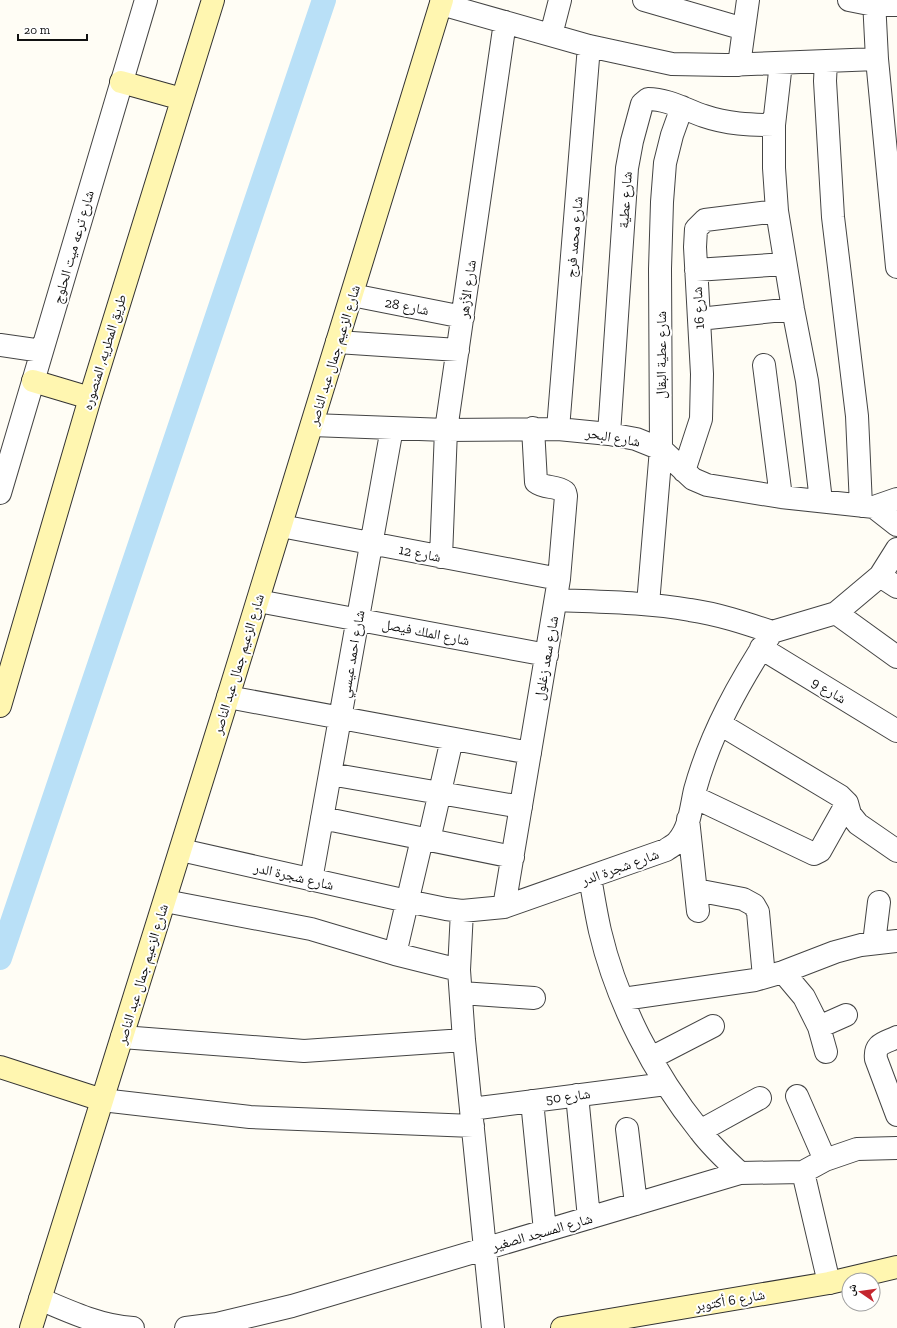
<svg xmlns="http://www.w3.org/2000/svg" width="897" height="1328" font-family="'Zilla Slab','Noto Naskh Arabic',serif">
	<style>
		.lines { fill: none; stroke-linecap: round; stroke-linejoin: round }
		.canal { stroke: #b9e0f7; stroke-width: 24 }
		.street-casing { stroke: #444; stroke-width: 24 }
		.secondary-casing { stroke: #333; stroke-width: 24 }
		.street { stroke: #fff; stroke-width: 22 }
		.secondary { stroke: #fff6b0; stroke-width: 22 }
		.labels { text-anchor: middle; stroke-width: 4; stroke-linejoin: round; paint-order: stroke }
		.street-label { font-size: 14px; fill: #111; stroke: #fff }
	</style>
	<rect width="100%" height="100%" fill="#fffdf5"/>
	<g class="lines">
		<path class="canal" d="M0,958L324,0"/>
		<g class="street-casing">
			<path id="street" d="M644,0L744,29
				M849,0L874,5H897
				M874,0L877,59L897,267
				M441,4L589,46L672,64L725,65L877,59
				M551,35L560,0
				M826,61L825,81L833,217L857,416L861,506
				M781,63L774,125V168L777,211L793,309L807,381L821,501
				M739,65L748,0
				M696,270L785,264
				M352,295L463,317
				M699,319L793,309
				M337,342L458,350
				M0,345L42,351
				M764,365L781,497
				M312,425L446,430L558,429L609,434L636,439L661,449L693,479L707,485L781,497L874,507L897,499
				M558,429L589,46
				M609,434L627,168L632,141L642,104L648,99C668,99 686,110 704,116C727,124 750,125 774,125
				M684,471L701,419L702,374L695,247L696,229L705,220L777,211
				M0,493L146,0
				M874,507L897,525
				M281,526L559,579
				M441,557L446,430L505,22
				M880,576L897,587
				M556,600C600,602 645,602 690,610C718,614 745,623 772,632
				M258,601L547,655
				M648,604L661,449L660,269L662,202L665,163L672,135L682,107
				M836,613L897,657
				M761,648L897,731
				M228,697L530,753
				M720,724L840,796L847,803L850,814L858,824L897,851
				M330,774L521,807
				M694,797L814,854L820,851L847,803
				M322,818L513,857
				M688,819L698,911
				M429,840L452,739
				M181,850L407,901L446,909L462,911L504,907L666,850C670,847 675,845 678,841C690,827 691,807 695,790C711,732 740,681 772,632L836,613L880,576L897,549
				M590,877C593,895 596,913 600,931C617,1003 654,1074 700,1131C712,1147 726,1160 740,1173
				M311,880L392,428
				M696,890L743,899L754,905L758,912L764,977
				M165,901L311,929L395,954L459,970
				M504,907L559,579L566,496L565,492C556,485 545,489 536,482L533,428
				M462,911L459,970L464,1040L493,1328
				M874,943L879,902
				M395,954L422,839
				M783,972L804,997L819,1027L826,1052
				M461,993L534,998
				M623,999L755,980L783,972L835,952L861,945L897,941
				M819,1027L846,1015
				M122,1037L304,1051L464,1040
				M897,1037C885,1043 874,1043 876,1059L897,1115
				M651,1058L713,1026
				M577,1095L589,1218
				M797,1096L825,1160
				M102,1100L250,1117L473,1126
				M532,1101L545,1231
				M471,1109L666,1084
				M627,1129L636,1204
				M700,1131L760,1098
				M803,1172L829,1283
				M40,1299C70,1312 101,1326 133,1328
				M186,1328L217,1324L292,1306L740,1173L803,1172L825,1160L857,1149L897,1148"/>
		</g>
		<g class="secondary-casing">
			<path id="secondary" d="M121,82L182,99
				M33,381L90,398
				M0,706L90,398L213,0
				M0,1067L102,1100
				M31,1328L228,697L442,0
				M562,1328L829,1283L897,1267"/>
		</g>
		<use href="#street" class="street"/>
		<use href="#secondary" class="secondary"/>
	</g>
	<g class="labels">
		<g class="street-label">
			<text transform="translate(625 200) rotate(-86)" y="5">شارع عطية</text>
			<text transform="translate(574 237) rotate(-85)" y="5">شارع محمد فرج</text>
			<text transform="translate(73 247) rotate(-74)" y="5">شارع ترعه ميت الحلوج</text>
			<text transform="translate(467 289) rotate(-82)" y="5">شارع الأزهر</text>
			<text transform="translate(407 306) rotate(11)" y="5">شارع 28</text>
			<text transform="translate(698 308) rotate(-93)" y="5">شارع 16</text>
			<text transform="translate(104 352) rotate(-73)" y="5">طريق المطريه, المنصوره</text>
			<text transform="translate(334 355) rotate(-73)" y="5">شارع الزعيم جمال عبد الناصر</text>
			<text transform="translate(661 355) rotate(-90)" y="5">شارع عطية البقال</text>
			<text transform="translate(613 437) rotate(10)" y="5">شارع البحر</text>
			<text transform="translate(420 553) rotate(11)" y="5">شارع 12</text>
			<text transform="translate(426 632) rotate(11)" y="5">شارع الملك فيصل</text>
			<text transform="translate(352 654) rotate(-80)" y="5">شارع احمد عيسي</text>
			<text transform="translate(546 658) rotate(-80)" y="5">شارع سعد زغلول</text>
			<text transform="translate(238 664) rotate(-73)" y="5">شارع الزعيم جمال عبد الناصر</text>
			<text transform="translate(829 690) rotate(31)" y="5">شارع 9</text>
			<text transform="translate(620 867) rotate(-20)" y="5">شارع شجرة الدر</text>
			<text transform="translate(294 876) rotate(13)" y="5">شارع شجرة الدر</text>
			<text transform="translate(142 974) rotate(-73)" y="5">شارع الزعيم جمال عبد الناصر</text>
			<text transform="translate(568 1096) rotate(-7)" y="5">شارع 50</text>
			<text transform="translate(542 1232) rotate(-16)" y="5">شارع المسجد الصغير</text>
			<text transform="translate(730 1300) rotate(-10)" y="5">شارع 6 أكتوبر</text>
		</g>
	</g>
	<g transform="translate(861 1292) rotate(283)"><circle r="19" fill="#ffffff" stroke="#a0a0a0"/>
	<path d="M0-3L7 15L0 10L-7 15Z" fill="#c4262e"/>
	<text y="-6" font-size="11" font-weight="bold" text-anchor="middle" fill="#111111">ش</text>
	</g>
	<path d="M18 34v6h69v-6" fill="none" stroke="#111111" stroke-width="2"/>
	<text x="24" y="34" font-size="12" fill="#111111" stroke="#ffffff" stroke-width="3" paint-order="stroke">20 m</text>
</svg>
